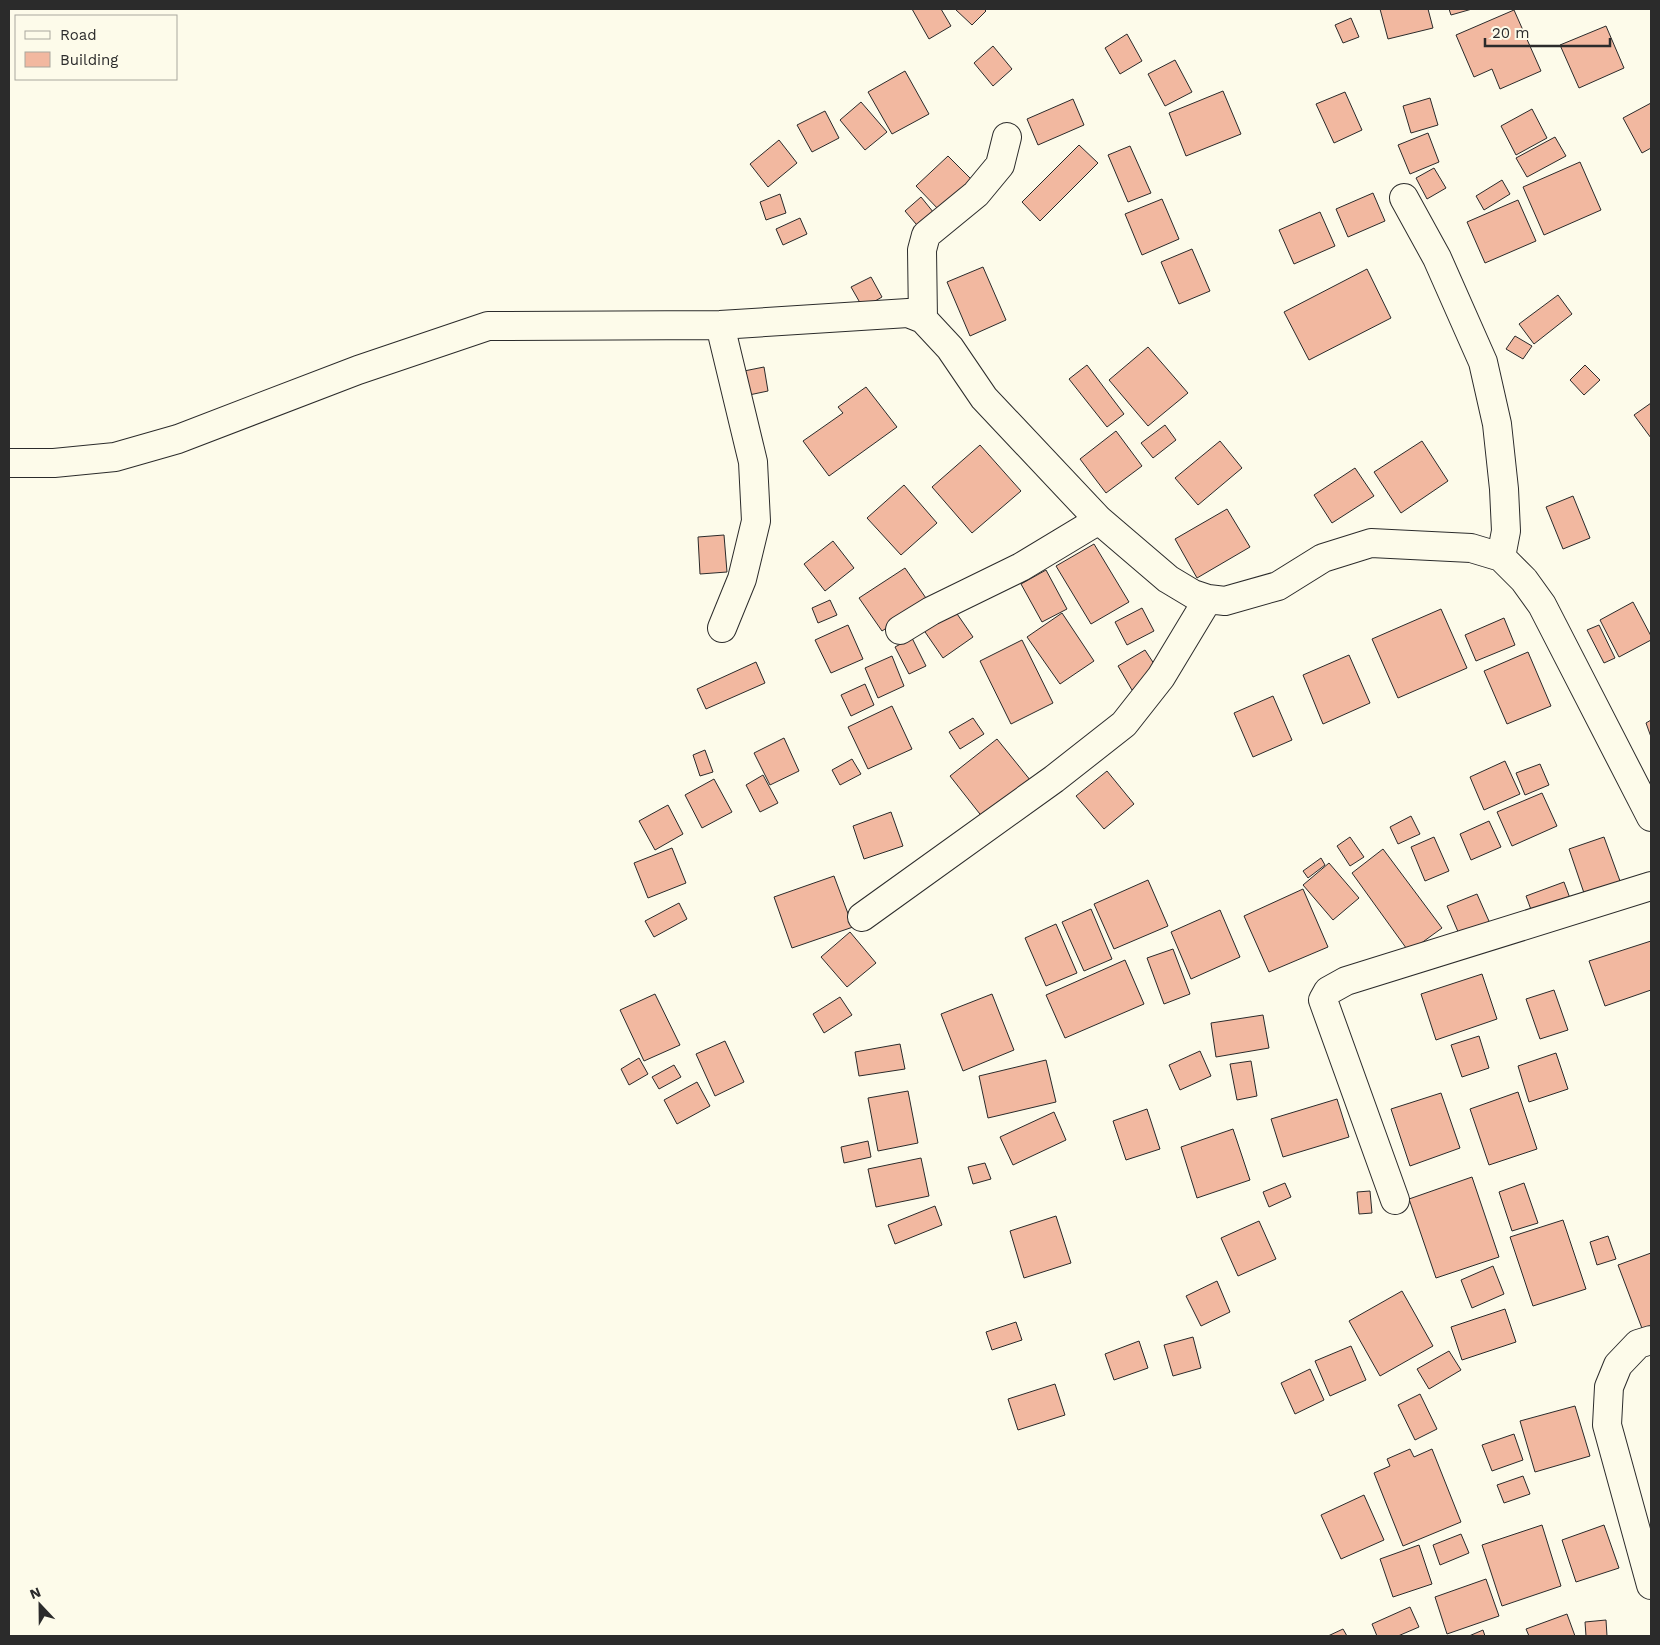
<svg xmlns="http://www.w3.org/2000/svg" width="1660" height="1645" font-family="'Work Sans',sans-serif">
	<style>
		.building { fill: #f2b8a0; stroke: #2b2b2b }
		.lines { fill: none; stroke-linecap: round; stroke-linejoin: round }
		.minor-casing { stroke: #2b2b2b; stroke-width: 30 }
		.minor { stroke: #fdfbea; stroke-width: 28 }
	</style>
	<rect width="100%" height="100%" fill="#fdfbea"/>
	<path class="building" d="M912,9H941L951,26L929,39Z
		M955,9H984L986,11L972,25Z
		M1380,9H1428L1433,28L1388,39Z
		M1449,9H1472L1451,15Z
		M1514,10L1541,71L1500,89L1492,69L1474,77L1456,35Z
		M1351,18L1359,37L1343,43L1335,25Z
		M1606,26L1624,68L1579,88L1560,45Z
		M1127,34L1142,61L1120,74L1105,48Z
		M993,46L1012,69L993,86L974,63Z
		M1175,60L1192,92L1165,106L1148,74Z
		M905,71L929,114L892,134L868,92Z
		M1223,91L1241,134L1186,156L1169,113Z
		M1345,92L1362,130L1334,143L1316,104Z
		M1430,98L1438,125L1411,133L1403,106Z
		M1073,99L1084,125L1038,145L1027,119Z
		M861,102L887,132L865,150L840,120Z
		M1651,103V148L1642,153L1623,118Z
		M1532,109L1547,138L1516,155L1501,126Z
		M825,111L839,138L812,152L797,125Z
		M1428,133L1439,162L1410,174L1398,145Z
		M1555,137L1566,156L1527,177L1516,158Z
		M779,140L797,163L768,187L750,164Z
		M1079,145L1098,163L1040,221L1022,202Z
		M1130,146L1151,193L1128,202L1108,155Z
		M948,156L974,182L941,212L916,186Z
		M1580,162L1601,210L1544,235L1523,187Z
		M1434,168L1446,188L1427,199L1416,178Z
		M1502,180L1510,194L1484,210L1476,196Z
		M1373,193L1385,221L1348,237L1336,209Z
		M780,194L786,213L766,220L760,202Z
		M921,197L938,218L922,231L905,211Z
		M1162,199L1179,239L1142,255L1125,214Z
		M1518,200L1536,241L1485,263L1467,222Z
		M1320,212L1335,246L1294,264L1279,230Z
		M800,218L807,234L783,245L776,229Z
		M1192,249L1210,291L1179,304L1161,262Z
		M983,267L1006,320L970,336L947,282Z
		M1367,269L1391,318L1309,360L1284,312Z
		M871,277L882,297L863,308L851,287Z
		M1558,295L1572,314L1534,344L1519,324Z
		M1515,336L1532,346L1523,359L1506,349Z
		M1148,347L1188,393L1148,426L1109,380Z
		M1087,365L1124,414L1107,427L1069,379Z
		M1585,365L1600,380L1584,395L1570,380Z
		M764,367L768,391L749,395L744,371Z
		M866,387L897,427L829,476L803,441L843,413L838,407Z
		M1651,403V438L1634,415Z
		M1165,425L1176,440L1153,458L1141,443Z
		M1116,431L1142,466L1106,493L1080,459Z
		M1220,441L1242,468L1198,505L1175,478Z
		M1422,441L1448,481L1401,513L1374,472Z
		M980,445L1021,491L972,533L932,487Z
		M1355,468L1374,496L1332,523L1314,495Z
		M904,485L937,523L901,555L867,518Z
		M1573,496L1590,538L1563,549L1546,507Z
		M1227,509L1250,547L1197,578L1175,539Z
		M724,535L727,572L700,574L698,537Z
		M833,541L854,568L825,591L804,564Z
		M1094,544L1129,602L1091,624L1056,566Z
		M905,568L928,601L882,631L859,598Z
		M1046,570L1067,609L1042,622L1021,584Z
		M830,600L837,615L818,623L812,608Z
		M1633,602L1651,636V640L1619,657L1600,620Z
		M953,608L973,637L943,658L923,629Z
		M1142,608L1154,631L1127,645L1115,622Z
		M1441,609L1467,668L1398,698L1372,639Z
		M1062,613L1094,661L1060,684L1027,637Z
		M1504,618L1515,645L1476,661L1465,635Z
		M848,625L863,659L831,673L815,640Z
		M1599,625L1615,658L1604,663L1587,630Z
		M912,638L926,666L909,674L895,647Z
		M1022,640L1053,703L1011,724L980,661Z
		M1145,650L1160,673L1132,690L1118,666Z
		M1528,652L1551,706L1507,724L1484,671Z
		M1349,655L1370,703L1323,724L1303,675Z
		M892,656L904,686L878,698L865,668Z
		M756,662L765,683L706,709L697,689Z
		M865,684L874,705L851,716L841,695Z
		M1273,696L1292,740L1253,757L1234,713Z
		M892,706L912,749L868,769L848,727Z
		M973,718L984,734L960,749L949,732Z
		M1651,720V737L1646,723Z
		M784,738L799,771L770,785L754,753Z
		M997,739L1035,786L987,823L950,776Z
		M705,750L713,772L700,776L693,755Z
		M852,759L861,774L840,785L832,770Z
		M1505,761L1520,794L1484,810L1470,777Z
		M1540,764L1549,785L1525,795L1516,773Z
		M1107,771L1134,804L1104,829L1076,796Z
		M763,775L778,803L760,812L746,785Z
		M714,779L732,812L702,828L685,795Z
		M1542,793L1557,826L1512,846L1497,812Z
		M668,805L683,834L655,850L639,821Z
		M891,812L903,846L864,859L853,826Z
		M1411,816L1420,834L1398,844L1390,827Z
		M1489,821L1501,847L1471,860L1460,834Z
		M1350,837L1364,857L1350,866L1337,846Z
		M1434,837L1449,871L1425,881L1411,847Z
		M1604,837L1620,881L1584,893L1569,849Z
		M672,848L686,883L648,898L634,863Z
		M1383,849L1442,928L1409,952L1352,873Z
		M1321,858L1325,865L1308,878L1303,871Z
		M1329,863L1359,898L1333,920L1303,885Z
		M834,876L853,927L792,948L774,897Z
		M1148,880L1168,926L1114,949L1094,904Z
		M1564,882L1571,901L1533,915L1526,896Z
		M1303,889L1328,947L1269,972L1244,916Z
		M1477,894L1492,928L1462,941L1447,906Z
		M679,903L687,919L654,937L645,921Z
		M1091,909L1112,959L1084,971L1062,922Z
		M1220,910L1240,957L1191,979L1171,932Z
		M1056,924L1077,973L1046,986L1025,938Z
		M850,932L876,963L847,987L821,957Z
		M1651,941V990L1605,1006L1589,961Z
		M1173,949L1190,994L1164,1004L1147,958Z
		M1125,960L1144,1004L1065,1038L1046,995Z
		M1482,974L1497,1019L1436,1040L1421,994Z
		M1554,990L1568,1030L1540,1039L1526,999Z
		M655,994L680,1045L644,1061L620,1010Z
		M992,994L1014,1050L963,1071L941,1014Z
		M840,997L852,1015L824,1033L813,1014Z
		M1263,1015L1269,1048L1216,1057L1211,1023Z
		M1479,1036L1489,1068L1462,1077L1451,1045Z
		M725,1041L744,1082L715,1096L696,1054Z
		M900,1044L905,1069L859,1076L855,1052Z
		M1200,1051L1211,1076L1180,1090L1169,1065Z
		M1556,1053L1568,1089L1529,1102L1518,1066Z
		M639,1058L648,1074L629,1085L621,1069Z
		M1046,1060L1056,1102L988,1118L979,1076Z
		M1251,1061L1257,1096L1237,1100L1230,1064Z
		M674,1065L681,1077L659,1089L652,1077Z
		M697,1082L710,1106L677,1124L664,1100Z
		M908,1091L918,1143L878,1151L868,1098Z
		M1518,1092L1537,1149L1489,1165L1470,1109Z
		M1441,1093L1460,1148L1410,1166L1391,1109Z
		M1337,1099L1349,1137L1283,1157L1271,1119Z
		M1147,1109L1160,1149L1126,1160L1113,1121Z
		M1054,1112L1066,1140L1013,1165L1000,1137Z
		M1233,1129L1250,1180L1197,1198L1181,1147Z
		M868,1141L871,1157L844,1163L841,1147Z
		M921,1158L929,1196L876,1207L868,1169Z
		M985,1163L991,1179L973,1184L968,1167Z
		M1472,1177L1499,1257L1436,1278L1409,1199Z
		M1285,1183L1291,1197L1269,1207L1263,1192Z
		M1524,1183L1538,1223L1512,1231L1499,1192Z
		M1370,1191L1372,1213L1359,1214L1357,1192Z
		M935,1206L942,1225L895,1244L888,1225Z
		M1056,1216L1071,1263L1024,1278L1010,1231Z
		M1563,1220L1586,1289L1533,1306L1510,1237Z
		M1259,1221L1276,1259L1238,1276L1221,1238Z
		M1608,1236L1616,1259L1597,1265L1590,1242Z
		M1651,1253V1328L1643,1331L1618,1265Z
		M1493,1266L1504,1294L1472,1308L1461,1280Z
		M1217,1281L1230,1312L1201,1326L1186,1296Z
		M1402,1291L1433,1346L1380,1376L1349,1321Z
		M1505,1309L1516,1342L1462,1360L1451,1327Z
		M1016,1322L1022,1340L992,1350L986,1332Z
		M1193,1337L1201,1368L1173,1376L1164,1345Z
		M1139,1341L1148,1368L1114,1380L1105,1354Z
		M1351,1346L1366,1380L1330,1396L1315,1361Z
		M1449,1351L1461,1370L1429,1389L1417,1369Z
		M1310,1369L1324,1400L1295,1414L1281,1383Z
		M1055,1384L1065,1415L1018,1430L1008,1399Z
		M1420,1394L1437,1429L1415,1440L1398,1405Z
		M1575,1406L1590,1456L1535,1472L1520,1421Z
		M1514,1434L1523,1460L1492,1471L1482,1445Z
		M1410,1449L1414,1457L1432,1449L1461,1522L1403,1546L1374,1473L1390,1466L1387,1459Z
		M1523,1476L1530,1494L1504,1503L1497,1485Z
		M1364,1495L1384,1540L1341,1559L1321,1515Z
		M1542,1525L1561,1586L1502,1606L1482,1545Z
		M1604,1525L1619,1568L1576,1582L1562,1540Z
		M1461,1534L1469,1553L1440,1565L1433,1545Z
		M1419,1545L1432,1584L1393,1597L1380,1559Z
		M1486,1579L1499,1616L1447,1634L1435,1597Z
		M1410,1607L1419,1627L1398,1636H1377L1372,1624Z
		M1567,1614L1575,1636H1529L1526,1629Z
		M1606,1620L1607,1636H1586L1585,1622Z
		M1343,1629L1347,1636H1328Z
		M1483,1630L1485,1636H1469Z"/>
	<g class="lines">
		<g class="minor-casing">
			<path id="minor" d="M1404,198L1437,258L1483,362L1497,424L1504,489L1506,531L1501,557
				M923,319L922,250L926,235L976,194L1000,165L1007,137
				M720,325L753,462L756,521L742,579L722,628
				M9,463H54L115,457L178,439L358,370L488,326L720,325L908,313L923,319L950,348L984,398L1099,520L1168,579L1193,594L1208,599L1225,601L1278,586L1323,558L1371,543L1471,548L1501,557L1524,580L1542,605L1651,817
				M900,630L931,611L1021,567L1099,520
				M862,917L1054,779L1124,724L1161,677L1208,599
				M1395,1200L1323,1000L1328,991L1346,981L1651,886
				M1651,1340L1638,1344L1618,1365L1609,1387L1607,1425L1651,1585"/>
		</g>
		<use href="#minor" class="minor"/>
	</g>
	<rect width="1660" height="1645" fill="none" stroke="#2b2b2b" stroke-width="20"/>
	<rect x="15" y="15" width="162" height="65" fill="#fdfbea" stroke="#a9a89e"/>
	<rect x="25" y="31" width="25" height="8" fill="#fdfbea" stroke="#a9a89e"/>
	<text x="60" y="40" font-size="15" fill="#2b2b2b">Road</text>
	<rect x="25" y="52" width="25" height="15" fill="#f2b8a0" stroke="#a9a89e"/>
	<text x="60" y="65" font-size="15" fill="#2b2b2b">Building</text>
	<g transform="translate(40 1605) rotate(338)" stroke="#fdfbea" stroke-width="4" paint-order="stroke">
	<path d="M0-4L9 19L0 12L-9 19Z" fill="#2b2b2b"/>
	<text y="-8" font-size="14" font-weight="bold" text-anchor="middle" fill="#2b2b2b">N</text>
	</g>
	<path d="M1485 38v8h125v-8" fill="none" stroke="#2b2b2b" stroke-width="2.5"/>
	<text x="1492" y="38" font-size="15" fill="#2b2b2b" stroke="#fdfbea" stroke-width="4" paint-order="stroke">20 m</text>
</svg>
